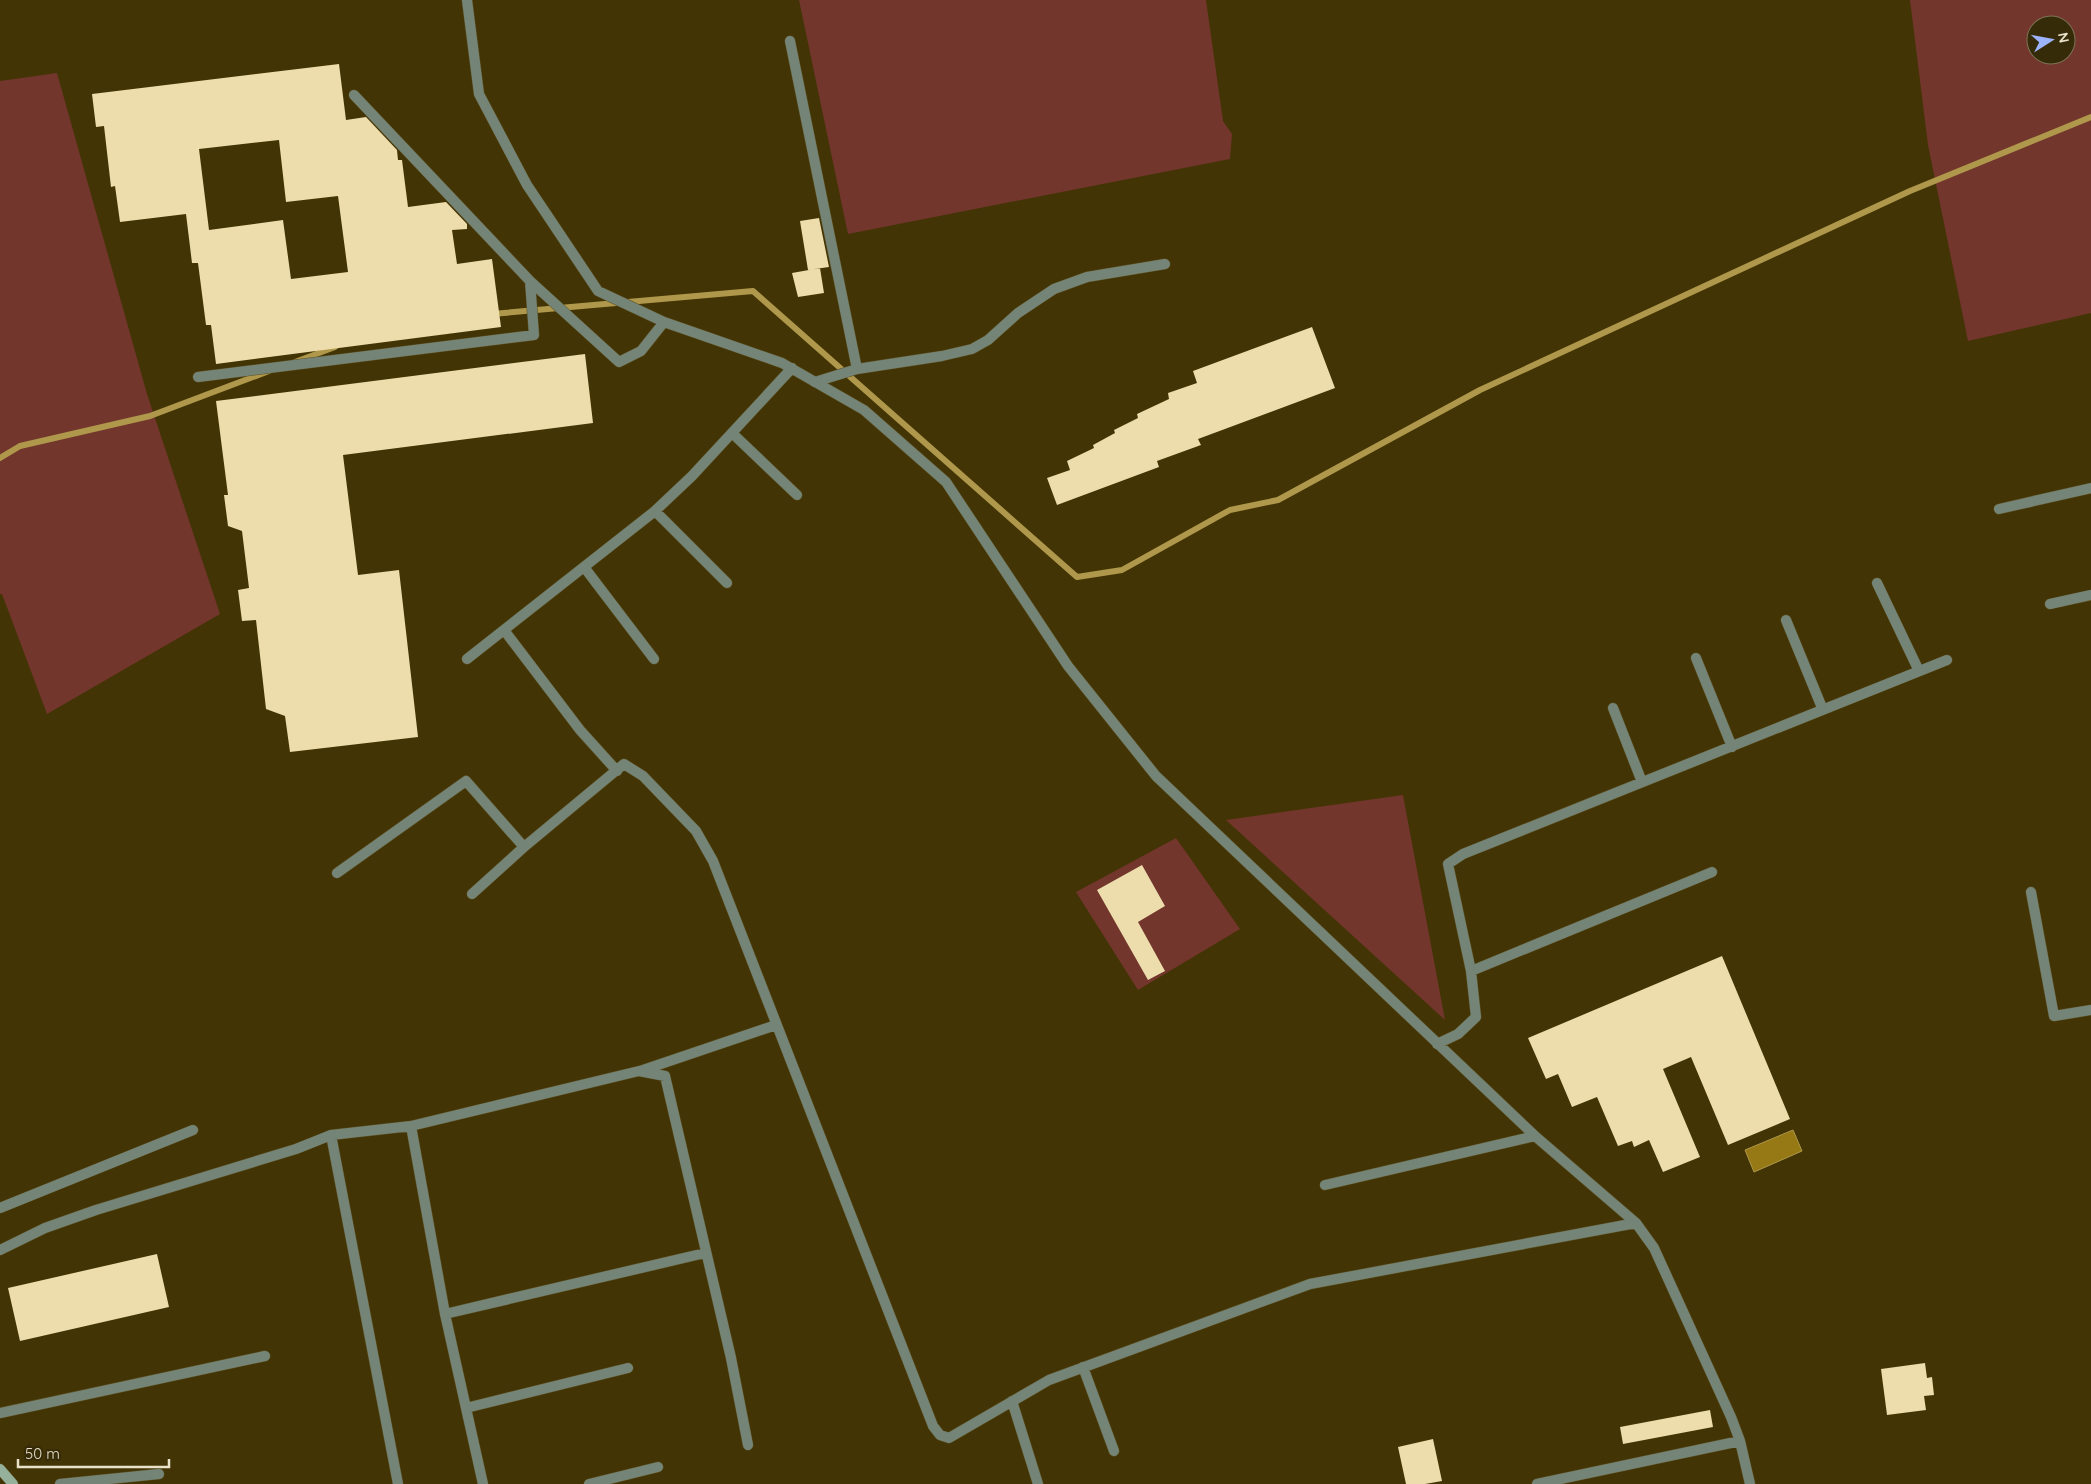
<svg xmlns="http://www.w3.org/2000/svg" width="2091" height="1484" font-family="Quicksand,sans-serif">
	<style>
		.green { fill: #72362c; fill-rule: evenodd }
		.water { fill: #967914; stroke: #af984b }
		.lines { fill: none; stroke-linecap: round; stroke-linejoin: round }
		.stream { stroke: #af984b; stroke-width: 6 }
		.building { fill: #eddcac; fill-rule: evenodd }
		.lane-casing { stroke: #5d5024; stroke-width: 11 }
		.street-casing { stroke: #5d5024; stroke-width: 11 }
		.secondary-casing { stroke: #5d5024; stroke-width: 11 }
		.lane { stroke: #748577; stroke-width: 10 }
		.street { stroke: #748577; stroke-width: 10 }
		.secondary { stroke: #96b19b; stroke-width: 10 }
	</style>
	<rect width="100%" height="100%" fill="#423404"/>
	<path class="green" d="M799,0H1206L1223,121L1232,134L1230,159L848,234Z
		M1910,0H2091V313L1968,341L1928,145ZM2036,25H2066V55H2036Z
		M57,73L147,394L220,614L47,714L2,594H0V81Z
		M1403,795L1445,1020L1226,820Z
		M1176,838L1240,929L1138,990L1076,892Z"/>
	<path class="water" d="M1793,1130L1802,1151L1754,1172L1745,1150Z"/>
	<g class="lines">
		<path class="stream" d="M492,314L753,291L1077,577L1122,570L1230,510L1278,500L1480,390L1910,191L2091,117
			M295,362L335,347
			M0,458L20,446L150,416L269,371"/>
	</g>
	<path class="building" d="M339,64L346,120L366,117L397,150L398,160H402L408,207L446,202L467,224V229L452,230L457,264L492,259L501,327L216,364L211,325H206L198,263H192L186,214L120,222L115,186L111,187L104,126L96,127L92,94ZM279,140L286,202L338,196L348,272L291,279L283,220L209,230L199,149Z
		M819,218L829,267L808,270L800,221Z
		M820,268L824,293L798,297L792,273Z
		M1312,327L1335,388L1198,439L1201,445L1157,461L1159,467L1057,505L1047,478L1070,470L1067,461L1094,448L1093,445L1115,433L1114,430L1138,418L1137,414L1169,399L1168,393L1197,383L1193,371Z
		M585,354L593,423L343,455L358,575L399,570L418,737L290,752L285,716L266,709L256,620L242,621L238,590L249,588L242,531L228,526L224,495H228L216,401Z
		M1142,865L1165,906L1138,922L1165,971L1148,980L1097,890Z
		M1722,956L1790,1119L1728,1145L1691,1057L1663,1069L1700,1157L1663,1172L1649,1140L1634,1147L1632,1141L1618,1146L1597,1097L1572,1107L1558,1074L1546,1079L1528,1038Z
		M157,1254L169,1307L20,1341L8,1288Z
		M1925,1363L1927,1378L1932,1377L1934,1395L1924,1396L1926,1410L1887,1415L1881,1369Z
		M1710,1410L1713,1427L1623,1444L1620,1427Z
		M1433,1439L1442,1481L1425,1484H1406L1398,1447Z"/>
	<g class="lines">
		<g class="lane-casing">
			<path id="lane" d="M790,41L857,369
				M815,382L857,369L942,356L972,349L988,340L1018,313L1054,289L1087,277L1165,264"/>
		</g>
		<g class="street-casing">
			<path id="street" d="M467,0L479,94L527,185L598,291L664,322L782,363L864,410L946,482L1068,666L1156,776L1535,1136L1636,1223L1654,1248L1731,1417L1740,1441L1750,1484
				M354,95L530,281L619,362L641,351L664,322
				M198,377L534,335L530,281
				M732,433L797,495
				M1999,509L2091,488
				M655,511L727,583
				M584,567L654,659
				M1877,583L1919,671
				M2050,604L2091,595
				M1786,620L1823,710
				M504,630L580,730L617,771
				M1696,658L1732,747
				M467,659L655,511L692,476L792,368
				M1613,708L1642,782
				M337,873L466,781L524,847
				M2031,892L2054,1016L2091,1010
				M472,894L524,847L624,764L643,776L696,831L713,861L933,1426L940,1435L949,1438L1049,1380L1310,1284L1636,1223
				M1471,971L1448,864L1463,854L1947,660
				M1437,1044L1458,1034L1476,1017L1471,971L1712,872
				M640,1071L776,1025
				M411,1126L445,1314L483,1484
				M331,1135L398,1484
				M1325,1185L1535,1136
				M0,1208L193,1130
				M0,1250L45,1228L96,1210L296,1149L331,1135L411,1126L639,1071L665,1076L731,1358L748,1445
				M445,1314L705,1253
				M1083,1367L1114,1451
				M1012,1401L1038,1484
				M466,1408L628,1368
				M0,1413L265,1356
				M60,1484L159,1474
				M589,1484L658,1467
				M1537,1484L1740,1441"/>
		</g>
		<g class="secondary-casing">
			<path id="secondary" d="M0,1469L13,1484"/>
		</g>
		<use href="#lane" class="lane"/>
		<use href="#street" class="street"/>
		<use href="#secondary" class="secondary"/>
	</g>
	<g transform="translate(2051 40) rotate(79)"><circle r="24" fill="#352b08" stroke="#7d7456"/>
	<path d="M0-4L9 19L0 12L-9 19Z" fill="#9db4fd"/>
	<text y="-8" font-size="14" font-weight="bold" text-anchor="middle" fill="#e9e1ca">N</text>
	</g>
	<path d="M18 1459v8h151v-8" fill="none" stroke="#e9e1ca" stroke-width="2.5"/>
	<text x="25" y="1459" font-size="15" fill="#e9e1ca" stroke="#352b08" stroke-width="4" paint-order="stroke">50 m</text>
</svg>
